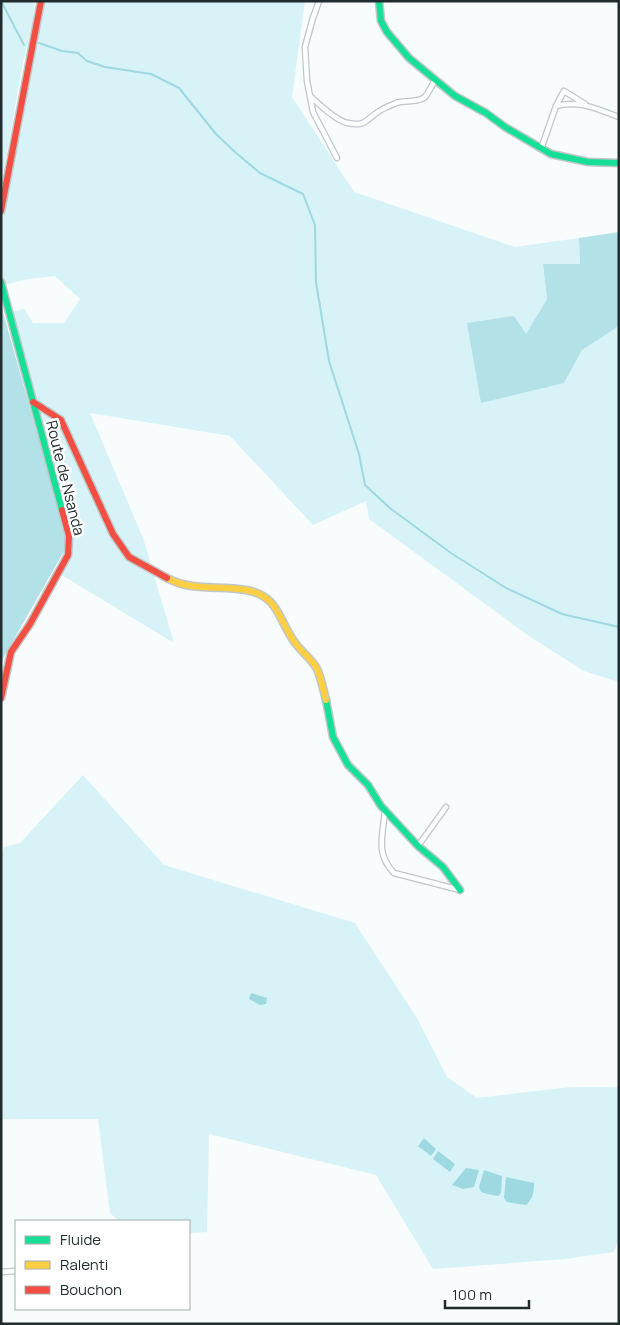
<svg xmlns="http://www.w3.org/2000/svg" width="620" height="1325" font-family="Manrope,sans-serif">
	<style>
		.green { fill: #d7f3f8 }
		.forest { fill: #b3e1e8 }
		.water { fill: #9ed8e1 }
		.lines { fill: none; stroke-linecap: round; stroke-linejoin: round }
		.stream { stroke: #9ed8e1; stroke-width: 2 }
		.street-casing { stroke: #bfc7c8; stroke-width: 7 }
		.fast-casing { stroke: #bfc7c8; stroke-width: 9 }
		.slow-casing { stroke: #bfc7c8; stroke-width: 9 }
		.jam-casing { stroke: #bfc7c8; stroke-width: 9 }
		.street { stroke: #feffff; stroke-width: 4.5 }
		.fast { stroke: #16e098; stroke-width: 6 }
		.slow { stroke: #ffcf43; stroke-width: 6 }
		.jam { stroke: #f24e42; stroke-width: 6 }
		.labels { text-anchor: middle; stroke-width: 5; stroke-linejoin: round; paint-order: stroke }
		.street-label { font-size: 15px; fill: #202c2e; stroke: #fff }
	</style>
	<rect width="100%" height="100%" fill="#f8fcfd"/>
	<path class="green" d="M1,1H35L32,26L23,62L3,174H1Z
		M42,1H305L292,97L354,192L515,247L579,238L580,264H543L547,299L526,335L467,323L564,383L582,350L619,326V682L584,671L529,636L369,519L366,501L313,525L230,436L90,413L143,538L174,643L60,574L70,556L72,534L11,312L24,309L33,323H64L80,299L55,276L28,279L4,285L1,274V218L12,170Z
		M83,775L164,865L355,923L417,1018L447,1077L477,1098L571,1087H619V1238L614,1252L565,1259L433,1269L376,1175L209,1134L207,1232L189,1233V1221H119L110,1213L98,1119H1V855L4,847L20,843Z"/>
	<path class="forest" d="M619,232V326L582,350L564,383L481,403L467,323L514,316L526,334L547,299L543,264H580L579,238Z
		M1,305L68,544L1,662Z"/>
	<path class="water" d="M251,993L267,998L266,1004L260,1005L249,999Z
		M424,1138L436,1149L431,1156L418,1146Z
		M438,1151L455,1164L450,1172L433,1159Z
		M466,1168L479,1170L474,1187L463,1189L452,1185Z
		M484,1170L502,1176L501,1193L498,1196L487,1194L481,1192L479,1187Z
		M506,1177L534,1183C534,1192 533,1199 526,1205L507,1202L504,1198Z"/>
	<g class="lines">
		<path class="stream" d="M1,1L24,45
			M39,43L62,51L78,53L87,61L105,67L151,74L179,88L216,134L235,152L260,173L303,194L315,225L316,282L329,361L359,454L365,485L391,509L451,553L506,588L562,614L619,627"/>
		<g class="street-casing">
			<path id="street" d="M319,1L312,21L305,47L307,81L313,112L337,158
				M310,96C319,104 336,121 348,123C366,127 366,119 378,112C383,108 390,106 396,103C405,100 418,103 425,97C429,92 432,85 435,80
				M556,106C581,100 596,109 619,117
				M541,149L556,106L564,91L585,104
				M385,810C383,836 375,853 394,873L460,890
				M418,846L446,807
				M1,1272L16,1271"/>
		</g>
		<g class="fast-casing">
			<path id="fast" d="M379,1L381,21L387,32L409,58L455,96L486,113L505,127L551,154L588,162L619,163
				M1,282L62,510
				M326,700L333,737L348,765L368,785L381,806L418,846L443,867L460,890"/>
		</g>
		<g class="slow-casing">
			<path id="slow" d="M167,578C193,592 219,585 246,590C280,596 278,621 296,644C302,652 310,658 316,667C321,676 323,689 326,700"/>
		</g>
		<g class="jam-casing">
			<path id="jam" d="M1,211L41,1
				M33,402L61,420L113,534L129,557L167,578
				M1,698L11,652L30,624L68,555L69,536L62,510"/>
		</g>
		<use href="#street" class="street"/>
		<use href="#fast" class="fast"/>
		<use href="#slow" class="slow"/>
		<use href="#jam" class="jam"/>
	</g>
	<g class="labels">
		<g class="street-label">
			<text transform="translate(65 478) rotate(76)" y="5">Route de Nsanda</text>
		</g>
	</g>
	<rect width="620" height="1325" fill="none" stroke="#202c2e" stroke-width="5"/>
	<rect x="15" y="1220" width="175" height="90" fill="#ffffff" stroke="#a6abab"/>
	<rect x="25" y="1236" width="25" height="8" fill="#16e098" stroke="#a6abab"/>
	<text x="60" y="1245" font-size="15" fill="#202c2e">Fluide</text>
	<rect x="25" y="1261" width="25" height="8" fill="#ffcf43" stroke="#a6abab"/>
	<text x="60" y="1270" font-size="15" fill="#202c2e">Ralenti</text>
	<rect x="25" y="1286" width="25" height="8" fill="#f24e42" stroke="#a6abab"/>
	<text x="60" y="1295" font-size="15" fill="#202c2e">Bouchon</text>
	<path d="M445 1300v8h84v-8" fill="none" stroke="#202c2e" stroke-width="2.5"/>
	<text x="452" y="1300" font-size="15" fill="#202c2e" stroke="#ffffff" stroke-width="4" paint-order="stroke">100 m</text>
</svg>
